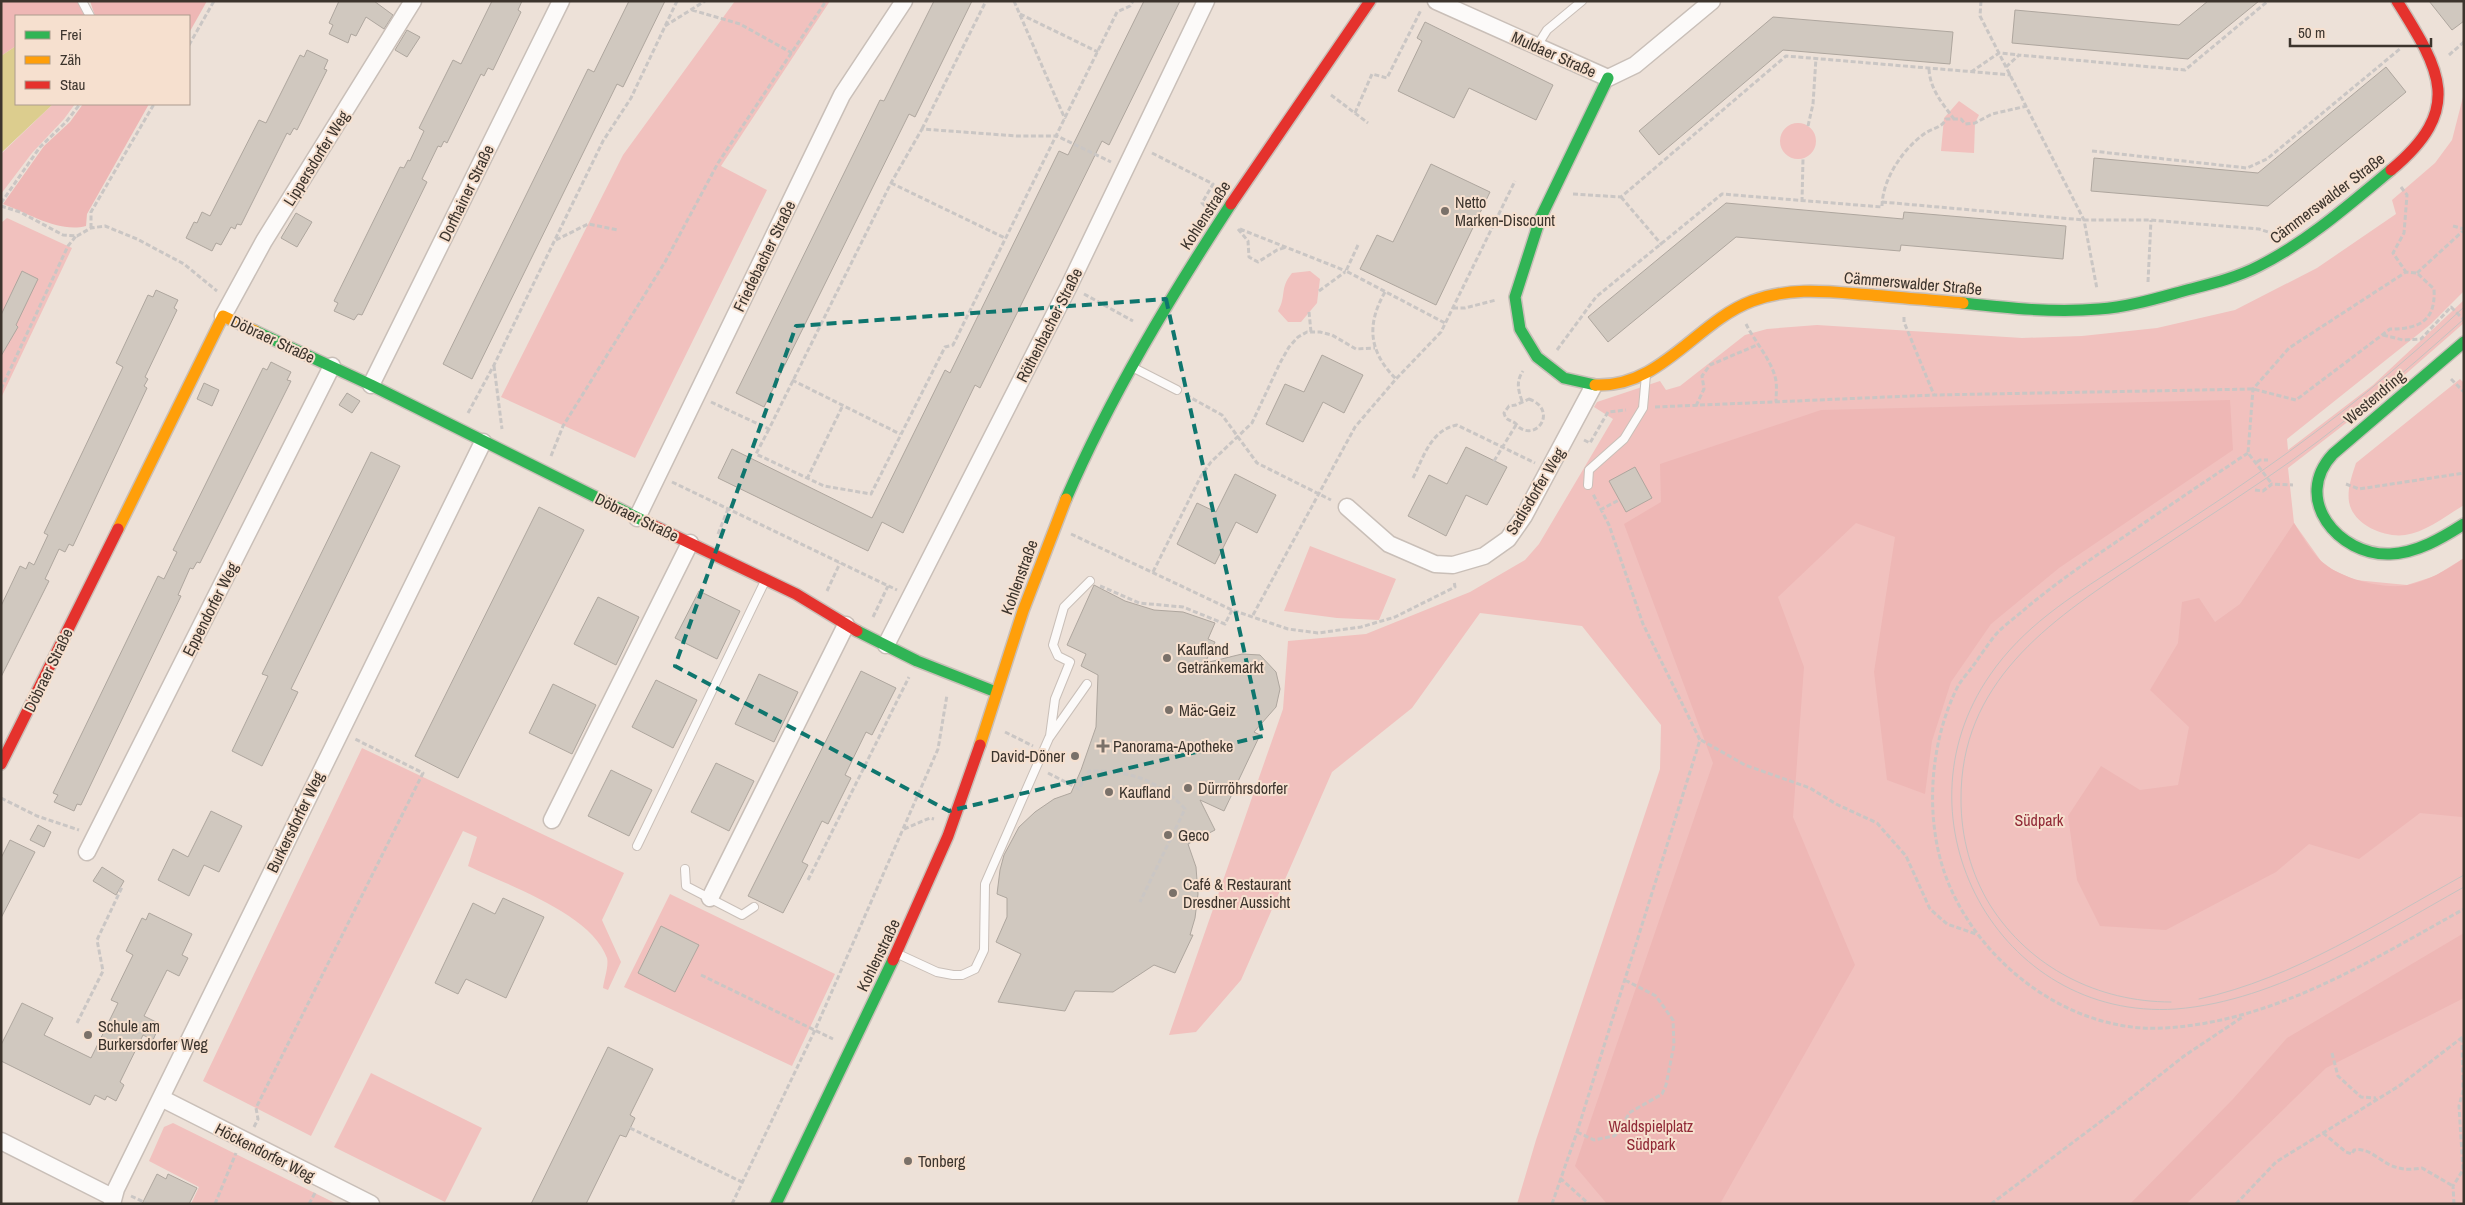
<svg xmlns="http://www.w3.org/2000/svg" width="2465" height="1205" font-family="'Archivo Narrow',sans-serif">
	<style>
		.green { fill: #f1c1be }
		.forest { fill: #eeb7b5 }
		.water { fill: #dccd8e }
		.building { fill: #d0c8bf; stroke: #aea69e }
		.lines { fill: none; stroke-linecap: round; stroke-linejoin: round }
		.lane-casing { stroke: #c9bfb8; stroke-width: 10 }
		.street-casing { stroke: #c9bfb8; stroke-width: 19 }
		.fast-casing { stroke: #c9bfb8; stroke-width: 14 }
		.slow-casing { stroke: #c9bfb8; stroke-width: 14 }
		.jam-casing { stroke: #c9bfb8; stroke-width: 14 }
		.path { stroke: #cac6c4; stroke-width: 3; stroke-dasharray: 5 2.5; stroke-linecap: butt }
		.lane { stroke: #fcfaf9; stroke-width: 8 }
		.street { stroke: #fcfaf9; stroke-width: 16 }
		.fast { stroke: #30b455; stroke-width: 11 }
		.slow { stroke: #ff9f0a; stroke-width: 11 }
		.jam { stroke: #e5322d; stroke-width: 11 }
		.tram { stroke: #c5c2c0; stroke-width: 1 }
		.marked { fill: none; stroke: #0f766e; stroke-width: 4; stroke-dasharray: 10 6; stroke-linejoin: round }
		.poi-dot { fill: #7a7169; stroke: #f6e0cf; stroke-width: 2 }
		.labels { text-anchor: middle; stroke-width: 4; stroke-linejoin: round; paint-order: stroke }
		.street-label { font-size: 16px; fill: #3c342d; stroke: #f6e0cf }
		.poi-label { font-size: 16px; fill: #3c342d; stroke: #f6e0cf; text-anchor: start }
		.park-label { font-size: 16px; fill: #912936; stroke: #f6e0cf }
	</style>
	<rect width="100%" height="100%" fill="#ede1d8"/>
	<path class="green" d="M735,1H830L721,166L767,190L635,458L501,397L623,155Z
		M2463,97L2464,291L2431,324L2287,439L2288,450L2373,385L2464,300V323L2376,400L2288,468L2294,523L2321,561L2333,570L2355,580L2407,585L2435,576L2464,558V1204H1517L1536,1140L1660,769L1661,725L1582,626L1480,613L1412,708L1332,772L1241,980L1196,1032L1169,1035L1283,709L1288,641L1366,634L1470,592L1525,560L1539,544L1613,419L1594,407L1597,402L1660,381L1666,390L1680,386L1745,335L1767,329L1817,325L2022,338L2082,336L2157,328L2235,310L2317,268L2396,214L2392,200L2435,163L2452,140Z
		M1959,101L1979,115L1975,123L1974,153L1941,151L1944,118Z
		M53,104H75L64,119L32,153L1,194V154Z
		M1780 141a18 18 0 1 1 36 0a18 18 0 1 1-36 0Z
		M7,218L72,248L1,398V223Z
		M1310,271L1320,279L1317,303L1301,322H1288L1278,311C1287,295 1279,289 1292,273Z
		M2460,379L2464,383V505C2446,516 2426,532 2405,535C2385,538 2353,525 2349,502C2347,488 2352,476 2356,463Z
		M1310,546L1396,579L1379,620L1337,618L1284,611Z
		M362,748L624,873L602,920L621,962L608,990L603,988C604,980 609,966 607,958C592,914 507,885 468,866L477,837L463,831L311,1136L203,1081Z
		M670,894L835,974L792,1066L624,987Z
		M371,1073L482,1128L445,1202L334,1147Z
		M173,1123L337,1204H191L199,1187L149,1161L164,1127Z"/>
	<path class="forest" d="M1,1H79L86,16H16V46L1,56Z
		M90,1H207L189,33V16H95Z
		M83,104H149L87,214L86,226C59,233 30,214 3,204L44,146L70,122Z
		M2230,400L2233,450L2059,568L1991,624L1951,682L1932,741L1925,794L1887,780L1874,672L1895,537L1856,523L1778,597L1804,667L1793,817L1855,965L1720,1204H1607L1575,1166L1713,763L1624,524L1661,502L1660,464L1821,410Z
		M2294,523C2302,536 2310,550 2321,561C2339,578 2383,590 2408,585C2428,581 2447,570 2464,558V820L2462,817L2420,813L2359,859L2309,844L2276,872L2166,930L2100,926L2077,880L2068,816L2101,766L2140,790L2178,785L2189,727L2150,690L2178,643L2182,602L2199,598L2215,622L2240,604Z
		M2464,933V998L2326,1068L2186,1204H2130L2233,1099L2287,1038Z"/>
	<path class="water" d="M16,46V104H53L1,153V56Z"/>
	<path class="building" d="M339,1H374L393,15L384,29L366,17L356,36L351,34L348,43L329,34L333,25L329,23Z
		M492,1H522L518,10L521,12L493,70L488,68L484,76L481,74L447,143L444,141L441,147L438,146L422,179L427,182L362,315L358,314L354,320L334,311L338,303L334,301L400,167L404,168L408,160L410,161L424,131L419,128L453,60L461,64Z
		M629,1H665L623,87L617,84L472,379L443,364L588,69L594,72Z
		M934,1H972L915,117L909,114L764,407L736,393L880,100L884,101Z
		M1144,1H1180L1109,145L1102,141L980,388L975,385L903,533L882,522L868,551L718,478L732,449L872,518L945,370L950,373L1059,151L1068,155Z
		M2208,1H2259L2188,59L2012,43L2015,10L2179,25Z
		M2429,1H2464V21L2452,30Z
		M1773,17L1953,32L1950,64L1783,50L1659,155L1639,131Z
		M1425,22L1553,85L1536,120L1469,88L1454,118L1398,91L1422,41L1417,38Z
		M407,30L420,37L407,57L395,50Z
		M307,50L328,60L324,69L327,70L297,130L294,128L290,135L287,133L241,225L237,224L235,229L231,227L221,245L216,243L212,251L186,238L194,222L197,223L202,212L210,216L259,120L266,123L300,55L304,57Z
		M2386,67L2406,92L2268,206L2091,191L2094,158L2258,173Z
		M1431,164L1490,192L1436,305L1360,269L1377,235L1393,242Z
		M1726,203L1903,219L1904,212L2066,226L2063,259L1901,245L1900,251L1736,237L1608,342L1588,317Z
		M296,213L312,222L297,247L281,238Z
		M22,271L38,279L16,325L18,327L1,356V315Z
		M156,290L178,300L174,308L177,310L145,377L148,379L144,386L147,388L73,546L69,544L65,552L59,549L45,579L49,581L1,677V606L20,566L26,569L29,562L34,565L48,535L44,533L123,367L116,363L148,295L153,297Z
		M1322,355L1363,375L1344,413L1323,402L1303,442L1266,424L1285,384L1304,392Z
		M271,362L291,372L287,380L291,381L200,563L197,562L193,569L190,568L178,595L181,596L145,671L81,805L77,804L74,811L54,802L58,795L53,793L158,576L164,579L177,552L173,550L263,368L267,370Z
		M204,383L219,390L212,406L197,399Z
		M347,393L360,401L352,413L339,405Z
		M1466,447L1507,467L1487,505L1466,495L1446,536L1408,516L1429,475L1447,484Z
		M371,452L400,466L291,689L298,692L262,766L232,751L268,676L262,674Z
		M1635,467L1652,498L1626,512L1609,481Z
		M1235,474L1276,495L1257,533L1236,522L1215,564L1177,544L1197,503L1216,512Z
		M539,507L584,530L458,778L415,756Z
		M1094,585L1125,601L1154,610L1183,612L1215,623L1208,639L1215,642L1205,663L1242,654L1260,655L1276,672L1280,689L1276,707L1254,732L1260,735L1224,811L1200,800L1215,830L1188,844L1196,867L1198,894L1195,918L1190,935H1193L1175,973L1154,965L1113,992L1075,991L1065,1011L998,1002L1021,954L996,942L1007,917V898L997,894L1000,870L1004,855L1019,827L1035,812L1054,799L1071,793L1081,770L1096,727L1098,675L1081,666L1086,654L1067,645Z
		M699,591L740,611L717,659L675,638Z
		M598,597L639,617L616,665L574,644Z
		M861,671L896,688L872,735L866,732L845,775L851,778L828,824L822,821L802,862L808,865L783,913L748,896Z
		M759,674L798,692L774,742L735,724Z
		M656,680L697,700L673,748L632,727Z
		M553,684L596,705L572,754L529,733Z
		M716,763L754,781L729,831L691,812Z
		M611,770L652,790L629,836L588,816Z
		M211,811L242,826L219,872L204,865L189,896L158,880L173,849L188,857Z
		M38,825L51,832L44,847L30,840Z
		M10,840L35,852L1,918V858Z
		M102,867L124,881L116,895L93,881Z
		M503,898L544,917L506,998L466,979L458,994L435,983L473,903L495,914Z
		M149,913L192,934L182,955L188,958L179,976L167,970L144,1016L160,1024L153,1040L143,1035L120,1082L124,1085L116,1101L107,1096L105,1100L95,1095L90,1105L1,1061V1045L22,1003L53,1018L44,1035L91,1058L118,1003L111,1000L133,955L126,951L142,918L146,920Z
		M661,926L699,945L675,992L638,973Z
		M608,1047L653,1069L630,1115L635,1118L626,1137L620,1135L586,1204H531Z
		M157,1174L166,1179L168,1174L197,1188L189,1204H142Z"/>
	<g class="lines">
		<g class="lane-casing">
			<path id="lane" d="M82,1L90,16
				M1537,46L1547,30L1582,1
				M1132,367L1177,390
				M1588,485L1589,470L1624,439L1643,408L1646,375
				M1050,736L1055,699L1070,662L1058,656L1053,645L1064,607L1090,581
				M637,846L765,581
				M685,869L686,886L742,915L754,907
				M898,954L937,972L953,975H962L975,969L984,950L985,884L1049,738L1087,684"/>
		</g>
		<g class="street-casing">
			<path id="street" d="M1436,1L1608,78L1635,65L1712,1
				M223,316L264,241L413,1
				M371,385L561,1
				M1347,507L1389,544L1435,564L1453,565L1484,556L1508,539L1524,516L1593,387
				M637,518L842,95L904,1
				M886,645L1069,286L1206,1
				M552,820L690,543
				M87,852L332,366
				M710,898L846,625
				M161,1098L371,1204
				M1,1141L112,1197
				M112,1204L116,1189L483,442"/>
		</g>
		<g class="fast-casing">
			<path id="fast" d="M1963,303C2008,308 2054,313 2099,309C2130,307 2161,297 2191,289C2214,283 2238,277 2259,266C2307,242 2350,204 2391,170
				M255,331L371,385L646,522
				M2464,342L2333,454C2291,499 2339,556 2390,554C2417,553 2442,538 2464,524
				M1595,385L1564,378L1537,357L1520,329L1515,297L1540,219L1608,78
				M1066,499C1111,395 1169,299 1231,204
				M857,631L917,661L996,692
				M776,1204L893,960"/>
		</g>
		<g class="slow-casing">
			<path id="slow" d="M1595,385C1661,388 1696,322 1752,301C1792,286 1831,292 1872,295C1902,298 1933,300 1963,303
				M118,529L223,316L255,331
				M980,745L1023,611L1066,499"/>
		</g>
		<g class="jam-casing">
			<path id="jam" d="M2391,170C2464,109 2441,71 2397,1
				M1231,204L1370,1
				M646,522L796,594L857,631
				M1,764L118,529
				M893,960L948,836L980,745"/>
		</g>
		<path class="path" d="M1014,1L1065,119
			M1981,1L1980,16L2084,220L2097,289
			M692,10L740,24L792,53
			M1020,14L1098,52
			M665,26L705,1
			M189,45L214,1
			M2449,55L2464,42
			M2006,67L2019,55L2185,70L2268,1
			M1929,69C1930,89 1942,103 1954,119
			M1971,72L1999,53L2019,55
			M1331,95L1368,123
			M1355,113L1372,74L1387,78L1421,10
			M1808,126L1813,104L1816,58
			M922,129L986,1
			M2092,151L2247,168L2267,159L2401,48
			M1152,153L1213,184L1202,203L1205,206
			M891,183L1005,238
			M2401,187L2407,195L2404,233L2393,253L2406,272
			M1573,194L1621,197L1786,56L2011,75
			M1621,197L1662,245
			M1802,202L1803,159
			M1882,202L2084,220H2151L2259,229L2274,234
			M1,203L40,147L66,122L80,104
			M1,206L20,212L63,235L77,236L91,228L105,226L137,239L184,264L217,291
			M2453,226L2464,229
			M91,228V212L154,104
			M1238,229L1248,241L1249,257L1258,262L1277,250L1287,247
			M1240,229L1346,271
			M556,240L588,224L618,230
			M1358,245L1346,271L1445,323
			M2417,273L2464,230
			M2148,282L2151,220
			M1319,291L1345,272
			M1385,292C1366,325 1369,352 1396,379
			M1084,294L1133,321
			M1453,308H1465L1496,300
			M1309,312L1311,332
			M1904,317V322L1934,395
			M1746,324C1755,342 1773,362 1776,381C1777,388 1776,395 1776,402
			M2383,335L2403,340L2421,339L2451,307L2464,320
			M1557,350L1596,297L1722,194L1882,207C1882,180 1902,150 1924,134C1932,128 1942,128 1946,119H1961L1965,124L1975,123L1992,114L2027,106
			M494,366L502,429
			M2451,379L2464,392
			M792,380L900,434
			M1,389L68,246L76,236
			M1186,395L1222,415L1257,463L1331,500
			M1529,399C1557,409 1539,440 1520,428C1518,427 1517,424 1515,423C1509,419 1506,421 1504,413L1509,406L1516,405Z
			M1522,401C1518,390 1516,381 1523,371
			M711,402L769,429L891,183L922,129L1017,136H1057L1111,162
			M1696,406L1704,389L1702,376L1710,365L1757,345
			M1655,407L1934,395L2253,389L2296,400L2390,329C2419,329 2436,321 2434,289L2417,273L2406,272L2289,348L2253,389L2248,453L2272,484
			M468,413L494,365L603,141L631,98L677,1
			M769,429L756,454L824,486L871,494L945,347L953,345L1117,12L1130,6L1133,1
			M1584,440L1590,443L1608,412L1626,410
			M2248,453C2207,480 2166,508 2125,536C2091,559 2057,582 2025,609C2016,617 2006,624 1998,632C1989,642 1981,655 1973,666C1968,673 1960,681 1956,690C1932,740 1926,804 1940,858C1965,953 2064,1034 2164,1028C2274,1022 2370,961 2464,909
			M551,456L563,426L665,262L718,163L826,1
			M1494,461L1516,425
			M2257,462L2260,460H2268
			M1413,478C1424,456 1431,430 1457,425L1535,463
			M807,479L843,405
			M672,482L897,590
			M2346,484L2359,489L2464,473
			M2255,490L2263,491L2272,484L2293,485
			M1600,510L1619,500
			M718,534L728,509
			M1071,534L1232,610L1288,629L1318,633L1361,627L1395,617L1455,587L1454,581
			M1153,572L1201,476L1211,462L1252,423L1280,363L1289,347L1298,337L1307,332H1320L1332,335L1356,349L1375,348
			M1100,586L1139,603L1183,607L1225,624L1232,610
			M827,591L840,563
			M1253,615L1355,427L1396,379L1441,332L1515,181
			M873,617L888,586
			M1005,732L1033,746
			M1701,740L1745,765L1810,788L1836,804L1877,823L1906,856L1930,909L1947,924L1976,934
			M1048,773L1079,789L1089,771C1127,770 1158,779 1185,809L1140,902
			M1,798L37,816L79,830
			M904,829L930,818L934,819
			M808,880L909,677
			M701,975L833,1039
			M77,1023L103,971L97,940L122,887
			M2332,1053L2338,1076L2361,1097L2376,1098
			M254,1127L258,1119L256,1108L423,773L355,739
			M630,1128L742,1182
			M1577,1132L1594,1140L1614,1136L1620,1131L1629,1113L1662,1094L1666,1085L1674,1045L1673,1020L1656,996L1625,980
			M2323,1133L2346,1152L2352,1154L2354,1150C2368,1147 2379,1160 2390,1165C2401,1170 2411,1170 2422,1168L2453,1186
			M1560,1178L1589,1204
			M131,1196L146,1203
			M215,1204L236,1153
			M309,1204L315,1193
			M732,1204L815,1030L938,749L947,695
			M1552,1204L1577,1132L1700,740L1643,624L1609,525L1593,494
			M1991,1204L2116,1110L2184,1056L2244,1016
			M2236,1204L2276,1162L2399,1086L2464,1036
			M2454,1204L2453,1186L2463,1170L2459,1106L2463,1091L2462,1038"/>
		<use href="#lane" class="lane"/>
		<use href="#street" class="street"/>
		<use href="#fast" class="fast"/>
		<use href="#slow" class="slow"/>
		<use href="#jam" class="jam"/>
		<path class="tram" d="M2464,307C2401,366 2334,421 2263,470C2215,504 2166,535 2117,567C2069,598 2023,627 1990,675C1890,819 1998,1021 2176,1009C2278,1001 2376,936 2464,887
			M2199,999C2295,978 2379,922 2464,875
			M2171,1002C2098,1002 2030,968 1990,905C1971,874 1961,837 1961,800C1960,683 2048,622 2136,564C2180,535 2224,507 2268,477C2338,430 2401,375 2464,319"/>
	</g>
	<path class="marked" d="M1166,299L1263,736L949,811L675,666L796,326Z"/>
	<g class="poi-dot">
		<circle cx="1445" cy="211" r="5"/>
		<circle cx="1167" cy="658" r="5"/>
		<circle cx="1169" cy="710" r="5"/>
		<path d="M1100.5 738.5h5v5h5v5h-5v5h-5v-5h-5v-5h5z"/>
		<circle cx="1075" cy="756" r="5"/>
		<circle cx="1188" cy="788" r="5"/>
		<circle cx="1109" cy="792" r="5"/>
		<circle cx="1168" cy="835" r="5"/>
		<circle cx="1173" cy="893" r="5"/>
		<circle cx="88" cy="1035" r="5"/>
		<circle cx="908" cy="1161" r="5"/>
	</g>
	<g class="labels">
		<g class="street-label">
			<text transform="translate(1554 54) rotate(24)" y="6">Muldaer Straße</text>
			<text transform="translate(316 158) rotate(-58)" y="6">Lippersdorfer Weg</text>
			<text transform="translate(466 193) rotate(-64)" y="6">Dorfhainer Straße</text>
			<text transform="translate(2327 198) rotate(-37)" y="6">Cämmerswalder Straße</text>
			<text transform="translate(1205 215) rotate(-57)" y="6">Kohlenstraße</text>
			<text transform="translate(764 256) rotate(-64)" y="6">Friedebacher Straße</text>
			<text transform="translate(1913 283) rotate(5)" y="6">Cämmerswalder Straße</text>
			<text transform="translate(1049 325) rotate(-63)" y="6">Röthenbacher Straße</text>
			<text transform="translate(273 339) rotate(25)" y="6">Döbraer Straße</text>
			<text transform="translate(2374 397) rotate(-40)" y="6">Westendring</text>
			<text transform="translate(1535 491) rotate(-59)" y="6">Sadisdorfer Weg</text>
			<text transform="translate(637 517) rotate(26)" y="6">Döbraer Straße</text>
			<text transform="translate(1019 577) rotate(-70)" y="6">Kohlenstraße</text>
			<text transform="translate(210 609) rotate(-63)" y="6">Eppendorfer Weg</text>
			<text transform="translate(48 670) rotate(-64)" y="6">Döbraer Straße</text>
			<text transform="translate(295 822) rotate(-64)" y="6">Burkersdorfer Weg</text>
			<text transform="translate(878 955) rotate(-64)" y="6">Kohlenstraße</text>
			<text transform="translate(265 1152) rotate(27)" y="6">Höckendorfer Weg</text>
		</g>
		<g class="poi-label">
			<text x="1455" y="208">Netto<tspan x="1455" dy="18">Marken-Discount</tspan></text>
			<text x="1177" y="655">Kaufland<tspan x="1177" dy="18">Getränkemarkt</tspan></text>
			<text x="1179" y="716">Mäc-Geiz</text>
			<text x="1113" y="752">Panorama-Apotheke</text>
			<text x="1065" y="762" text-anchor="end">David-Döner</text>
			<text x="1198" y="794">Dürrröhrsdorfer</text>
			<text x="1119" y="798">Kaufland</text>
			<text x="1178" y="841">Geco</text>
			<text x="1183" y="890">Café &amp; Restaurant<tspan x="1183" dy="18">Dresdner Aussicht</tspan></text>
			<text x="98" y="1032">Schule am<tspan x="98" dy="18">Burkersdorfer Weg</tspan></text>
			<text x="918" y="1167">Tonberg</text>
		</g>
		<g class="park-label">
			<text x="2039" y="826">Südpark</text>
			<text x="1651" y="1132">Waldspielplatz<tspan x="1651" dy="18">Südpark</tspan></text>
		</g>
	</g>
	<rect width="2465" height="1205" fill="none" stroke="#3c342d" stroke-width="5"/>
	<rect x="15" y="15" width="175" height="90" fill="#f6e0cf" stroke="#ac9b8e"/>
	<rect x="25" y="31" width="25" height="8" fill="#30b455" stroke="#ac9b8e"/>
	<text x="60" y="40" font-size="15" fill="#3c342d">Frei</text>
	<rect x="25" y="56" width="25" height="8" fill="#ff9f0a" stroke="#ac9b8e"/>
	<text x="60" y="65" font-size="15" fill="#3c342d">Zäh</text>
	<rect x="25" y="81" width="25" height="8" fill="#e5322d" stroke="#ac9b8e"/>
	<text x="60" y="90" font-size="15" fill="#3c342d">Stau</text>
	<path d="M2290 38v8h141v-8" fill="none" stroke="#3c342d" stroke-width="2.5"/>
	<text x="2298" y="38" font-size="15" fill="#3c342d" stroke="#f6e0cf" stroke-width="4" paint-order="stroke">50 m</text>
</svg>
